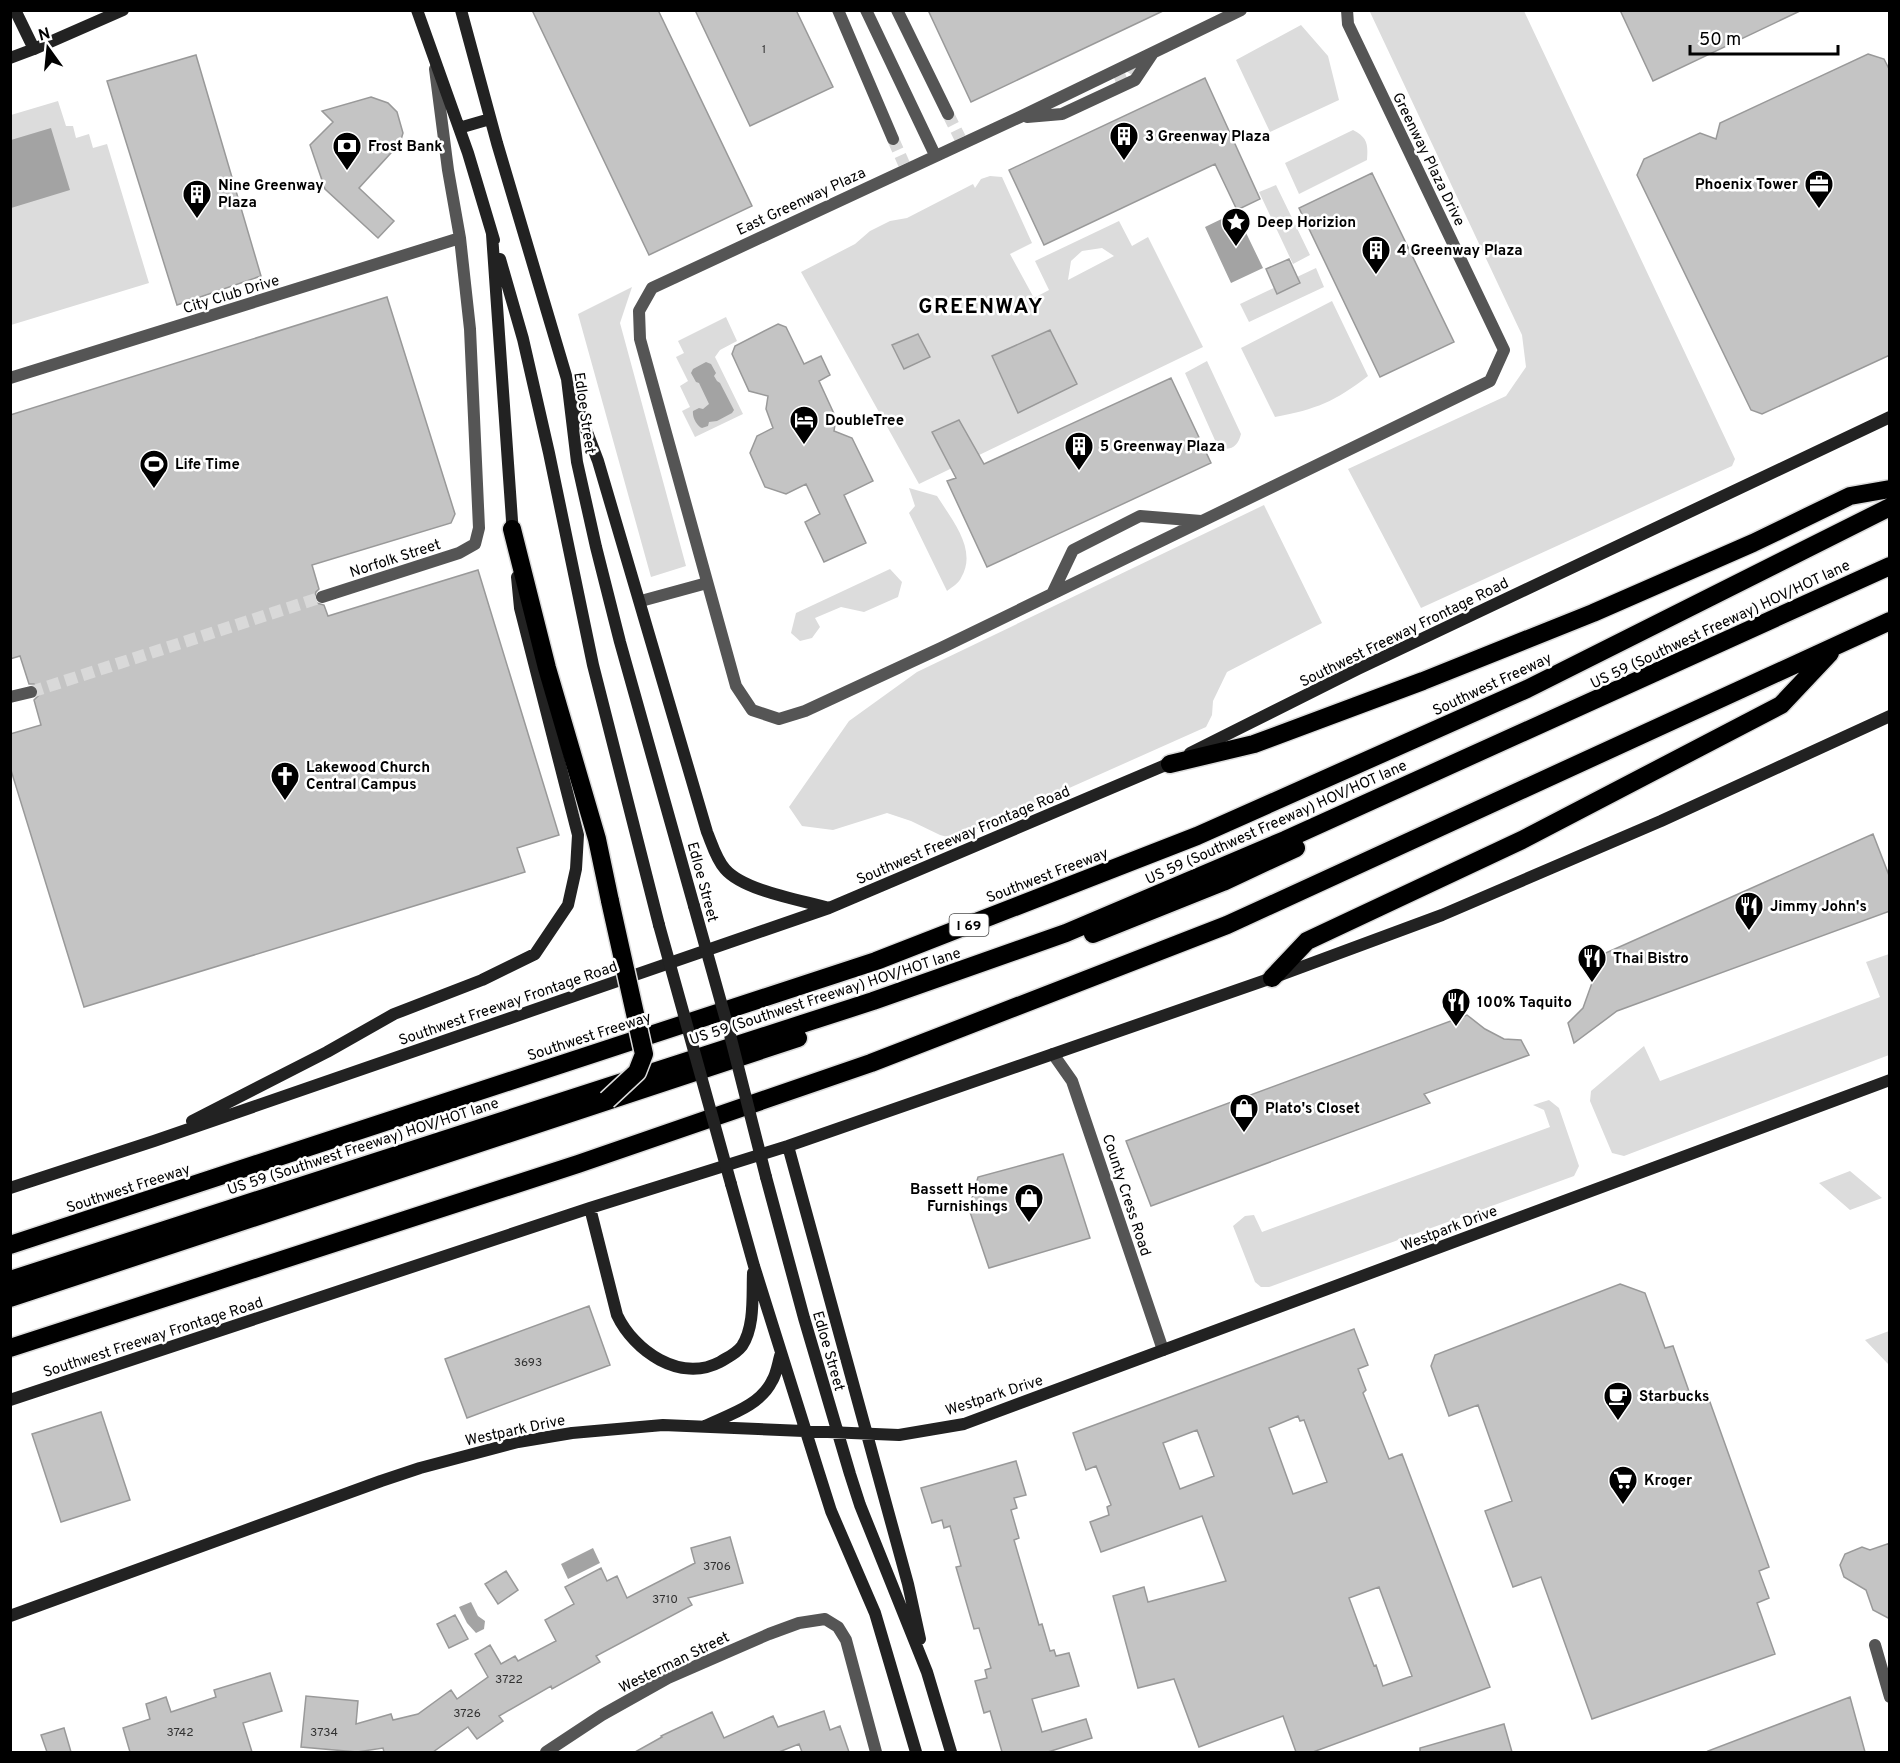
<svg xmlns="http://www.w3.org/2000/svg" width="1900" height="1763" font-family="Overpass,sans-serif">
	<style>
		.green { fill: #dcdcdc; fill-rule: evenodd }
		.water { fill: #a3a3a3 }
		.building { fill: #c4c4c4; stroke: #999; stroke-width: 1.5; fill-rule: evenodd }
		.lines { fill: none; stroke-linecap: round; stroke-linejoin: round }
		.minor-tunnel { stroke: #d9d9d9; stroke-width: 12; stroke-dasharray: 12 6; stroke-linecap: butt }
		.motorway-casing { stroke: #dbdbdb; stroke-width: 21 }
		.minor { stroke: #555; stroke-width: 12 }
		.secondary { stroke: #222; stroke-width: 12 }
		.motorway { stroke: #000; stroke-width: 18 }
		.motorway-bridge-casing { stroke: #dbdbdb; stroke-width: 21; stroke-linecap: butt }
		.secondary-bridge { stroke: #222; stroke-width: 12 }
		.motorway-bridge { stroke: #000; stroke-width: 18 }
		.labels { text-anchor: middle; stroke-width: 5; stroke-linejoin: round; paint-order: stroke }
		.number-label { font-size: 12px; fill: #313131 }
		.shield { fill: #fff; stroke: #4c4c4c; stroke-width: 1.5 }
		.shield-label { font-size: 14px; font-weight: bold; fill: #000 }
		.poi-label { font-size: 15px; font-weight: bold; fill: #000; stroke: #fff; text-anchor: start }
		.street-label { font-size: 15px; fill: #000; stroke: #fff }
		.district-label { font-size: 21px; font-weight: bold; letter-spacing: 1.5px; fill: #000; stroke: #fff }
	</style>
	<rect width="100%" height="100%" fill="#fff"/>
	<path class="green" d="M1372,11H1524L1735,459L1732,466L1421,608L1348,469L1506,396L1526,367L1522,335L1370,12Z
		M1301,25L1328,56L1339,100L1270,132L1236,60Z
		M58,101L66,126H73L76,138L89,134L93,148L107,144L149,283L11,325V115Z
		M1353,130C1368,138 1368,144 1367,160L1299,194L1285,163Z
		M990,176L1002,177L1032,243L1010,254L1034,298L1049,290L1035,261L1119,221L1132,246L1148,237L1203,347L919,484L801,272L855,244L870,231L890,221L907,218L973,184L975,188L981,179ZM1102,248L1114,256L1068,280L1071,261L1082,251Z
		M1276,185L1310,255L1293,264L1259,192Z
		M1316,268L1324,287L1249,322L1240,304Z
		M632,287L620,323L686,566L651,577L578,314Z
		M1332,301L1368,376C1334,402 1317,409 1275,417L1241,348Z
		M726,317L737,341L720,350L715,357L743,414L695,437L682,411L690,407L680,386L688,381L676,357L684,353L678,341Z
		M1207,361L1241,434C1238,446 1231,452 1218,447L1185,373Z
		M909,488L937,496C952,520 978,550 961,578C959,583 952,587 947,591L909,513L915,506Z
		M1264,505L1322,623L1227,672L1213,701L1212,715L1206,727L955,839L940,835L911,821L887,813L833,830L802,826L789,807L849,721L917,672Z
		M890,569L902,582L898,597L864,612L841,607L815,618L820,627L812,638L800,641L791,633L796,613Z
		M1889,954V1055L1624,1156L1612,1153L1590,1101L1591,1091L1644,1046L1660,1081L1880,997L1866,962Z
		M1549,1100L1559,1108L1579,1166L1574,1176L1269,1287H1261L1255,1282L1233,1226L1245,1216L1254,1215L1262,1232L1550,1127L1544,1110L1533,1105Z
		M1850,1171L1882,1198L1850,1210L1819,1183Z
		M1889,1331H1890L1889,1365L1865,1340Z"/>
	<path class="water" d="M51,128L70,190L11,208V140Z
		M1236,212L1263,268L1231,283L1205,227Z
		M706,362L711,364L716,373L714,376L717,381L720,383L734,410L732,413L717,421L709,422L708,426L702,428C697,426 692,417 693,411L699,408L703,409L709,404L699,383L696,382L691,373L693,369Z
		M593,1548L600,1563L568,1579L561,1564Z
		M471,1602L478,1616L485,1621L484,1629L476,1633L467,1623L459,1607Z"/>
	<path class="building" d="M532,10H658L752,206L649,255Z
		M695,10H796L833,87L750,126Z
		M928,10H1165L971,102Z
		M1620,10H1802L1653,81Z
		M1868,54L1884,59L1890,71V355L1762,414L1751,410L1637,175L1644,159L1700,133L1716,139L1720,123Z
		M196,55L261,276L177,305L107,81Z
		M1205,78L1260,199L1237,210L1215,164L1044,245L1009,170Z
		M371,97L388,103L397,112L403,133L400,143L359,188L394,221L378,238L325,189L310,145L333,122L322,111Z
		M1372,173L1454,342L1380,377L1299,208Z
		M1289,259L1300,283L1277,294L1266,269Z
		M387,297L455,514L451,523L312,565L319,589L316,592L314,599L317,603L324,605L328,616L478,570L559,835L517,848L525,872L84,1007L10,767V734L41,725L34,700L39,695V690L34,684H29L20,656L10,659V415Z
		M778,324L786,327L804,364L821,356L830,375L819,381L836,418L834,431L852,438L873,481L844,495L866,543L824,562L805,522L820,514L806,484L786,494L765,487L750,453L757,436L773,428L766,409L768,396L749,391L732,354L735,346Z
		M1050,330L1077,384L1018,413L992,356Z
		M918,334L930,357L904,369L892,345Z
		M1171,378L1211,463L987,567L947,481L956,478L932,432L959,420L984,464Z
		M1873,834L1890,878V911L1617,1011L1574,1043L1568,1023L1583,1008L1592,983L1590,960Z
		M1467,1015L1485,1029L1504,1039L1521,1040L1529,1055L1424,1094L1430,1103L1151,1206L1126,1141Z
		M1063,1154L1090,1238L989,1268L969,1209L978,1177Z
		M1620,1284L1645,1293L1665,1348L1673,1346L1691,1397L1706,1391L1769,1567L1759,1571L1769,1598L1757,1603L1775,1654L1592,1719L1541,1577L1513,1587L1485,1511L1512,1501L1478,1405L1449,1416L1431,1366L1435,1355Z
		M589,1306L610,1365L467,1418L445,1359Z
		M1354,1329L1368,1365L1358,1369L1366,1390L1363,1393L1389,1459L1402,1454L1490,1687L1313,1752H1296L1283,1716L1199,1747L1174,1679L1138,1688L1113,1596L1144,1587L1148,1602L1226,1581L1202,1516L1101,1552L1090,1522L1109,1515L1107,1507L1111,1505L1096,1466L1086,1470L1073,1433ZM1298,1416L1300,1421L1304,1420L1327,1482L1293,1494L1269,1428ZM1197,1430L1214,1476L1180,1489L1163,1443ZM1379,1587L1412,1676L1383,1686L1376,1665L1374,1666L1349,1598Z
		M101,1412L130,1500L61,1522L32,1434Z
		M1016,1461L1026,1495L1014,1498L1017,1508L1011,1510L1019,1538L1014,1540L1039,1625L1042,1624L1050,1651L1054,1650L1056,1656L1069,1653L1079,1686L1032,1699L1042,1732L1086,1719L1092,1738L1048,1752H1002L990,1711L984,1713L975,1681L987,1678L985,1670L991,1668L979,1628L974,1629L956,1567L961,1566L950,1526L944,1528L942,1520L932,1523L921,1488Z
		M730,1537L743,1583L688,1598L692,1605L596,1656L600,1662L552,1689L551,1686L499,1716L503,1721L477,1739L468,1727L433,1752H384L383,1748L357,1752L301,1747L306,1696L358,1701L356,1724L391,1714L393,1720L418,1714L451,1690L457,1699L488,1677L475,1654L490,1645L501,1664L515,1656L518,1661L556,1641L545,1620L574,1604L565,1587L601,1568L607,1581L617,1576L627,1598L695,1563L691,1548Z
		M1890,1543V1619L1873,1610L1866,1590L1844,1577L1840,1565L1845,1554L1862,1547L1870,1550Z
		M506,1571L518,1590L498,1604L485,1584Z
		M455,1615L468,1639L449,1648L437,1624Z
		M270,1673L282,1711L243,1723L252,1752H130L123,1728L150,1719L146,1704L166,1697L171,1712L216,1697L214,1690Z
		M1850,1697L1865,1752H1709L1708,1751Z
		M824,1711L830,1730L840,1726L849,1752H802L799,1744L779,1752H635L662,1737L661,1736L712,1712L724,1738L773,1716L778,1727Z
		M1504,1724L1512,1752H1420V1748Z
		M64,1728L71,1752H47L41,1735Z"/>
	<g class="lines">
		<path class="minor-tunnel" d="M1116,83L1129,78L1144,57
			M948,114L960,138
			M893,139L904,164
			M31,692L322,597"/>
		<g class="motorway-casing">
			<path id="motorway" d="M512,529L547,668L597,839L610,901
				M1170,764L1254,744L1423,681L1593,613L1753,543L1850,496L1890,489
				M1093,934L1223,882L1296,848
				M1272,978L1307,941L1522,840L1781,705L1830,653
				M10,1245L876,961L1197,836L1527,689L1890,507
				M10,1280L873,1001L1066,933L1285,840L1890,566
				M10,1298L798,1038
				M10,1348L578,1164L871,1063L1227,925L1890,621"/>
		</g>
		<path class="minor" d="M838,10L893,139
			M866,10L935,155
			M897,10L948,114
			M1241,10L1020,117L652,288L639,311L640,339L736,686L752,710L779,719L805,711L941,648L1490,381L1504,350L1348,24L1347,10
			M1027,117L1062,114L1135,80L1153,53
			M10,378L460,238
			M1052,594L1073,550L1140,516L1201,521
			M322,597L459,553L475,544L479,528L470,329L460,238L448,170L435,69
			M641,601L707,583
			M10,697L31,692
			M1053,1054L1072,1081L1163,1350
			M1875,1645L1890,1697
			M546,1752L602,1715L668,1678L769,1634L799,1623L825,1619L838,1627L846,1640L876,1752"/>
		<path class="secondary" d="M15,10L34,49
			M417,10L468,153L494,240
			M461,10L497,143L567,379L577,462L596,547L620,642L694,906
			M10,58L34,49L123,10
			M459,128L490,119
			M492,234L513,535
			M500,259L523,339L549,453L593,665L659,925
			M574,398L598,461L707,832C712,844 716,859 725,869C744,891 801,900 829,908
			M1190,753L1358,669L1890,417
			M192,1121L327,1052L394,1014L482,980L535,954L568,905L576,869L578,835L520,608L517,577
			M788,1146L908,1584L920,1639
			M766,1177L804,1318L850,1474L860,1505L927,1672L951,1752
			M731,1184L754,1266L818,1470L831,1511L875,1613L916,1752
			M10,1188L154,1141L829,908L1175,761
			M590,1208L617,1315C634,1351 680,1383 720,1362C728,1357 736,1354 742,1346C755,1326 752,1296 753,1273
			M10,1400L590,1208L788,1146L1272,978L1442,915L1661,821L1890,716
			M705,1426C728,1415 760,1406 772,1381C777,1373 778,1362 781,1353
			M10,1616L381,1481L420,1468L518,1442L572,1433L663,1425L899,1435L964,1424L1890,1080"/>
		<use href="#motorway" class="motorway"/>
		<g class="motorway-bridge-casing">
			<path id="motorway-bridge" d="M607,1100L637,1072L644,1054L610,901"/>
		</g>
		<path class="secondary-bridge" d="M694,906L729,1031L766,1177
			M659,925L731,1184"/>
		<use href="#motorway-bridge" class="motorway-bridge"/>
	</g>
	<defs>
		<g id="building-pin" transform="scale(1.5)"><path d="M0 17L-7.5 6A9.5 9.5 0 1 1 7.5 6Z" fill="#000" stroke="#fff"/><path d="M-4-6H4V6H1V3H-1V6H-4ZM-2.5-4.3h1.7v1.8h-1.7ZM.8-4.3h1.7v1.8H.8ZM-2.5-1h1.7V.8h-1.7ZM.8-1h1.7V.8H.8Z" fill="#fff"/></g>
		<g id="bank-pin" transform="scale(1.5)"><path d="M0 17L-7.5 6A9.5 9.5 0 1 1 7.5 6Z" fill="#000" stroke="#fff"/><path d="M-6-4H6V4H-6ZM0-2.3a2.3 2.3 0 1 0 0 4.6a2.3 2.3 0 1 0 0-4.6Z" fill="#fff"/></g>
		<g id="office-pin" transform="scale(1.5)"><path d="M0 17L-7.5 6A9.5 9.5 0 1 1 7.5 6Z" fill="#000" stroke="#fff"/><path d="M-6-3h4V-5.5h4V-3h4V5H-6ZM-1-4.5V-3h2v-1.5ZM-6 0V1H6V0Z" fill="#fff"/></g>
		<g id="sight-pin" transform="scale(1.5)"><path d="M0 17L-7.5 6A9.5 9.5 0 1 1 7.5 6Z" fill="#000" stroke="#fff"/><path d="M0-6L1.8-2.2L6-1.7L2.9 1.2L3.7 5.4L0 3.3L-3.7 5.4L-2.9 1.2L-6-1.7L-1.8-2.2Z" fill="#fff"/></g>
		<g id="hotel-pin" transform="scale(1.5)"><path d="M0 17L-7.5 6A9.5 9.5 0 1 1 7.5 6Z" fill="#000" stroke="#fff"/><path d="M-6-4.5h1.5V1H6V5H4.5V3h-9V5H-6ZM-4 0a1.8 1.8 0 1 1 3.6 0ZM.5 0V-2.5h3Q6-2.5 6 0Z" fill="#fff"/></g>
		<g id="stadium-pin" transform="scale(1.5)"><path d="M0 17L-7.5 6A9.5 9.5 0 1 1 7.5 6Z" fill="#000" stroke="#fff"/><path d="M0-5a6.5 5 0 1 0 0 10a6.5 5 0 1 0 0-10ZM-3.5-1.8h7v3.6h-7Z" fill="#fff"/></g>
		<g id="church-pin" transform="scale(1.5)"><path d="M0 17L-7.5 6A9.5 9.5 0 1 1 7.5 6Z" fill="#000" stroke="#fff"/><path d="M-1.2-6h2.4v3.5h3.3v2.4h-3.3V6h-2.4V-.1h-3.3v-2.4h3.3Z" fill="#fff"/></g>
		<g id="restaurant-pin" transform="scale(1.5)"><path d="M0 17L-7.5 6A9.5 9.5 0 1 1 7.5 6Z" fill="#000" stroke="#fff"/><path d="M-5-6h1v4h1v-4h1v4h1v-4h1v5L-1.5 .5V6h-2V.5L-5-1ZM5-6V6H3V1.5H1.5Q1.5-4 5-6Z" fill="#fff"/></g>
		<g id="shop-pin" transform="scale(1.5)"><path d="M0 17L-7.5 6A9.5 9.5 0 1 1 7.5 6Z" fill="#000" stroke="#fff"/><path d="M-5-2.5h2.3a2.7 3.5 0 0 1 5.4 0H5L5.5 6h-11ZM-1.5-2.5h3a1.5 2.3 0 0 0-3 0Z" fill="#fff"/></g>
		<g id="cafe-pin" transform="scale(1.5)"><path d="M0 17L-7.5 6A9.5 9.5 0 1 1 7.5 6Z" fill="#000" stroke="#fff"/><path d="M-5.5-4.5H6V0H3Q3 3.5 0 3.5H-2.5Q-5.5 3.5-5.5 0ZM3-3.2v2h1.7v-2ZM-6 4.5H4V6H-6Z" fill="#fff"/></g>
		<g id="supermarket-pin" transform="scale(1.5)"><path d="M0 17L-7.5 6A9.5 9.5 0 1 1 7.5 6Z" fill="#000" stroke="#fff"/><path d="M-6-5.5h2.5l.6 2H6L4.5 2H-2.5L-4.4-4H-6ZM-1.5 3.2a1.3 1.3 0 1 0 .1 0ZM3 3.2a1.3 1.3 0 1 0 .1 0Z" fill="#fff"/></g>
	</defs>
	<g fill-rule="evenodd">
		<use href="#building-pin" x="1124" y="136"/>
		<use href="#bank-pin" x="347" y="146"/>
		<use href="#office-pin" x="1819" y="184"/>
		<use href="#building-pin" x="197" y="194"/>
		<use href="#sight-pin" x="1236" y="222"/>
		<use href="#building-pin" x="1376" y="250"/>
		<use href="#hotel-pin" x="804" y="420"/>
		<use href="#building-pin" x="1079" y="446"/>
		<use href="#stadium-pin" x="154" y="464"/>
		<use href="#church-pin" x="285" y="776"/>
		<use href="#restaurant-pin" x="1749" y="906"/>
		<use href="#restaurant-pin" x="1592" y="958"/>
		<use href="#restaurant-pin" x="1456" y="1002"/>
		<use href="#shop-pin" x="1244" y="1108"/>
		<use href="#shop-pin" x="1029" y="1198"/>
		<use href="#cafe-pin" x="1618" y="1396"/>
		<use href="#supermarket-pin" x="1623" y="1480"/>
	</g>
	<g class="labels">
		<g class="number-label">
			<text x="764" y="53">1</text>
			<text x="528" y="1366">3693</text>
			<text x="717" y="1570">3706</text>
			<text x="665" y="1603">3710</text>
			<text x="509" y="1683">3722</text>
			<text x="467" y="1717">3726</text>
			<text x="180" y="1736">3742</text>
			<text x="324" y="1736">3734</text>
		</g>
		<rect class="shield" x="949.5" y="914" width="39" height="22" rx="4.5"/>
		<g class="shield-label">
			<text x="969" y="930">I 69</text>
		</g>
		<g class="poi-label">
			<text x="1145" y="141">3 Greenway Plaza</text>
			<text x="368" y="151">Frost Bank</text>
			<text x="1798" y="189" text-anchor="end">Phoenix Tower</text>
			<text x="218" y="190">Nine Greenway<tspan x="218" dy="17">Plaza</tspan></text>
			<text x="1257" y="227">Deep Horizion</text>
			<text x="1397" y="255">4 Greenway Plaza</text>
			<text x="825" y="425">DoubleTree</text>
			<text x="1100" y="451">5 Greenway Plaza</text>
			<text x="175" y="469">Life Time</text>
			<text x="306" y="772">Lakewood Church<tspan x="306" dy="17">Central Campus</tspan></text>
			<text x="1770" y="911">Jimmy John's</text>
			<text x="1613" y="963">Thai Bistro</text>
			<text x="1477" y="1007">100% Taquito</text>
			<text x="1265" y="1113">Plato's Closet</text>
			<text x="1008" y="1194" text-anchor="end">Bassett Home<tspan x="1008" dy="17">Furnishings</tspan></text>
			<text x="1639" y="1401">Starbucks</text>
			<text x="1644" y="1485">Kroger</text>
		</g>
		<g class="street-label">
			<text transform="translate(1429 159) rotate(64)" y="5">Greenway Plaza Drive</text>
			<text transform="translate(801 201) rotate(-25)" y="5">East Greenway Plaza</text>
			<text transform="translate(231 294) rotate(-17)" y="5">City Club Drive</text>
			<text transform="translate(585 413) rotate(82)" y="5">Edloe Street</text>
			<text transform="translate(395 558) rotate(-18)" y="5">Norfolk Street</text>
			<text transform="translate(1720 624) rotate(-25)" y="5">US 59 (Southwest Freeway) HOV/HOT lane</text>
			<text transform="translate(1404 632) rotate(-26)" y="5">Southwest Freeway Frontage Road</text>
			<text transform="translate(1492 684) rotate(-25)" y="5">Southwest Freeway</text>
			<text transform="translate(1276 822) rotate(-24)" y="5">US 59 (Southwest Freeway) HOV/HOT lane</text>
			<text transform="translate(963 835) rotate(-23)" y="5">Southwest Freeway Frontage Road</text>
			<text transform="translate(1047 875) rotate(-21)" y="5">Southwest Freeway</text>
			<text transform="translate(703 882) rotate(75)" y="5">Edloe Street</text>
			<text transform="translate(825 996) rotate(-18)" y="5">US 59 (Southwest Freeway) HOV/HOT lane</text>
			<text transform="translate(508 1003) rotate(-19)" y="5">Southwest Freeway Frontage Road</text>
			<text transform="translate(589 1036) rotate(-18)" y="5">Southwest Freeway</text>
			<text transform="translate(363 1146) rotate(-18)" y="5">US 59 (Southwest Freeway) HOV/HOT lane</text>
			<text transform="translate(128 1188) rotate(-18)" y="5">Southwest Freeway</text>
			<text transform="translate(1127 1195) rotate(72)" y="5">County Cress Road</text>
			<text transform="translate(1449 1228) rotate(-21)" y="5">Westpark Drive</text>
			<text transform="translate(153 1337) rotate(-18)" y="5">Southwest Freeway Frontage Road</text>
			<text transform="translate(829 1351) rotate(74)" y="5">Edloe Street</text>
			<text transform="translate(994 1395) rotate(-18)" y="5">Westpark Drive</text>
			<text transform="translate(515 1430) rotate(-12)" y="5">Westpark Drive</text>
			<text transform="translate(674 1662) rotate(-26)" y="5">Westerman Street</text>
		</g>
		<g class="district-label">
			<text x="981" y="313">GREENWAY</text>
		</g>
	</g>
	<rect width="1900" height="1763" fill="none" stroke="#000000" stroke-width="24"/>
	<g transform="translate(48 48) rotate(345)" stroke="#ffffff" stroke-width="4.5" paint-order="stroke">
	<path d="M0-4.5L10 22L0 15L-10 22Z" fill="#000000"/>
	<text y="-9" font-size="16" font-weight="bold" text-anchor="middle" fill="#000000">N</text>
	</g>
	<path d="M1690 45v9h148v-9" fill="none" stroke="#000000" stroke-width="3"/>
	<text x="1699" y="45" font-size="18" fill="#000000" stroke="#ffffff" stroke-width="4.5" paint-order="stroke">50 m</text>
</svg>
